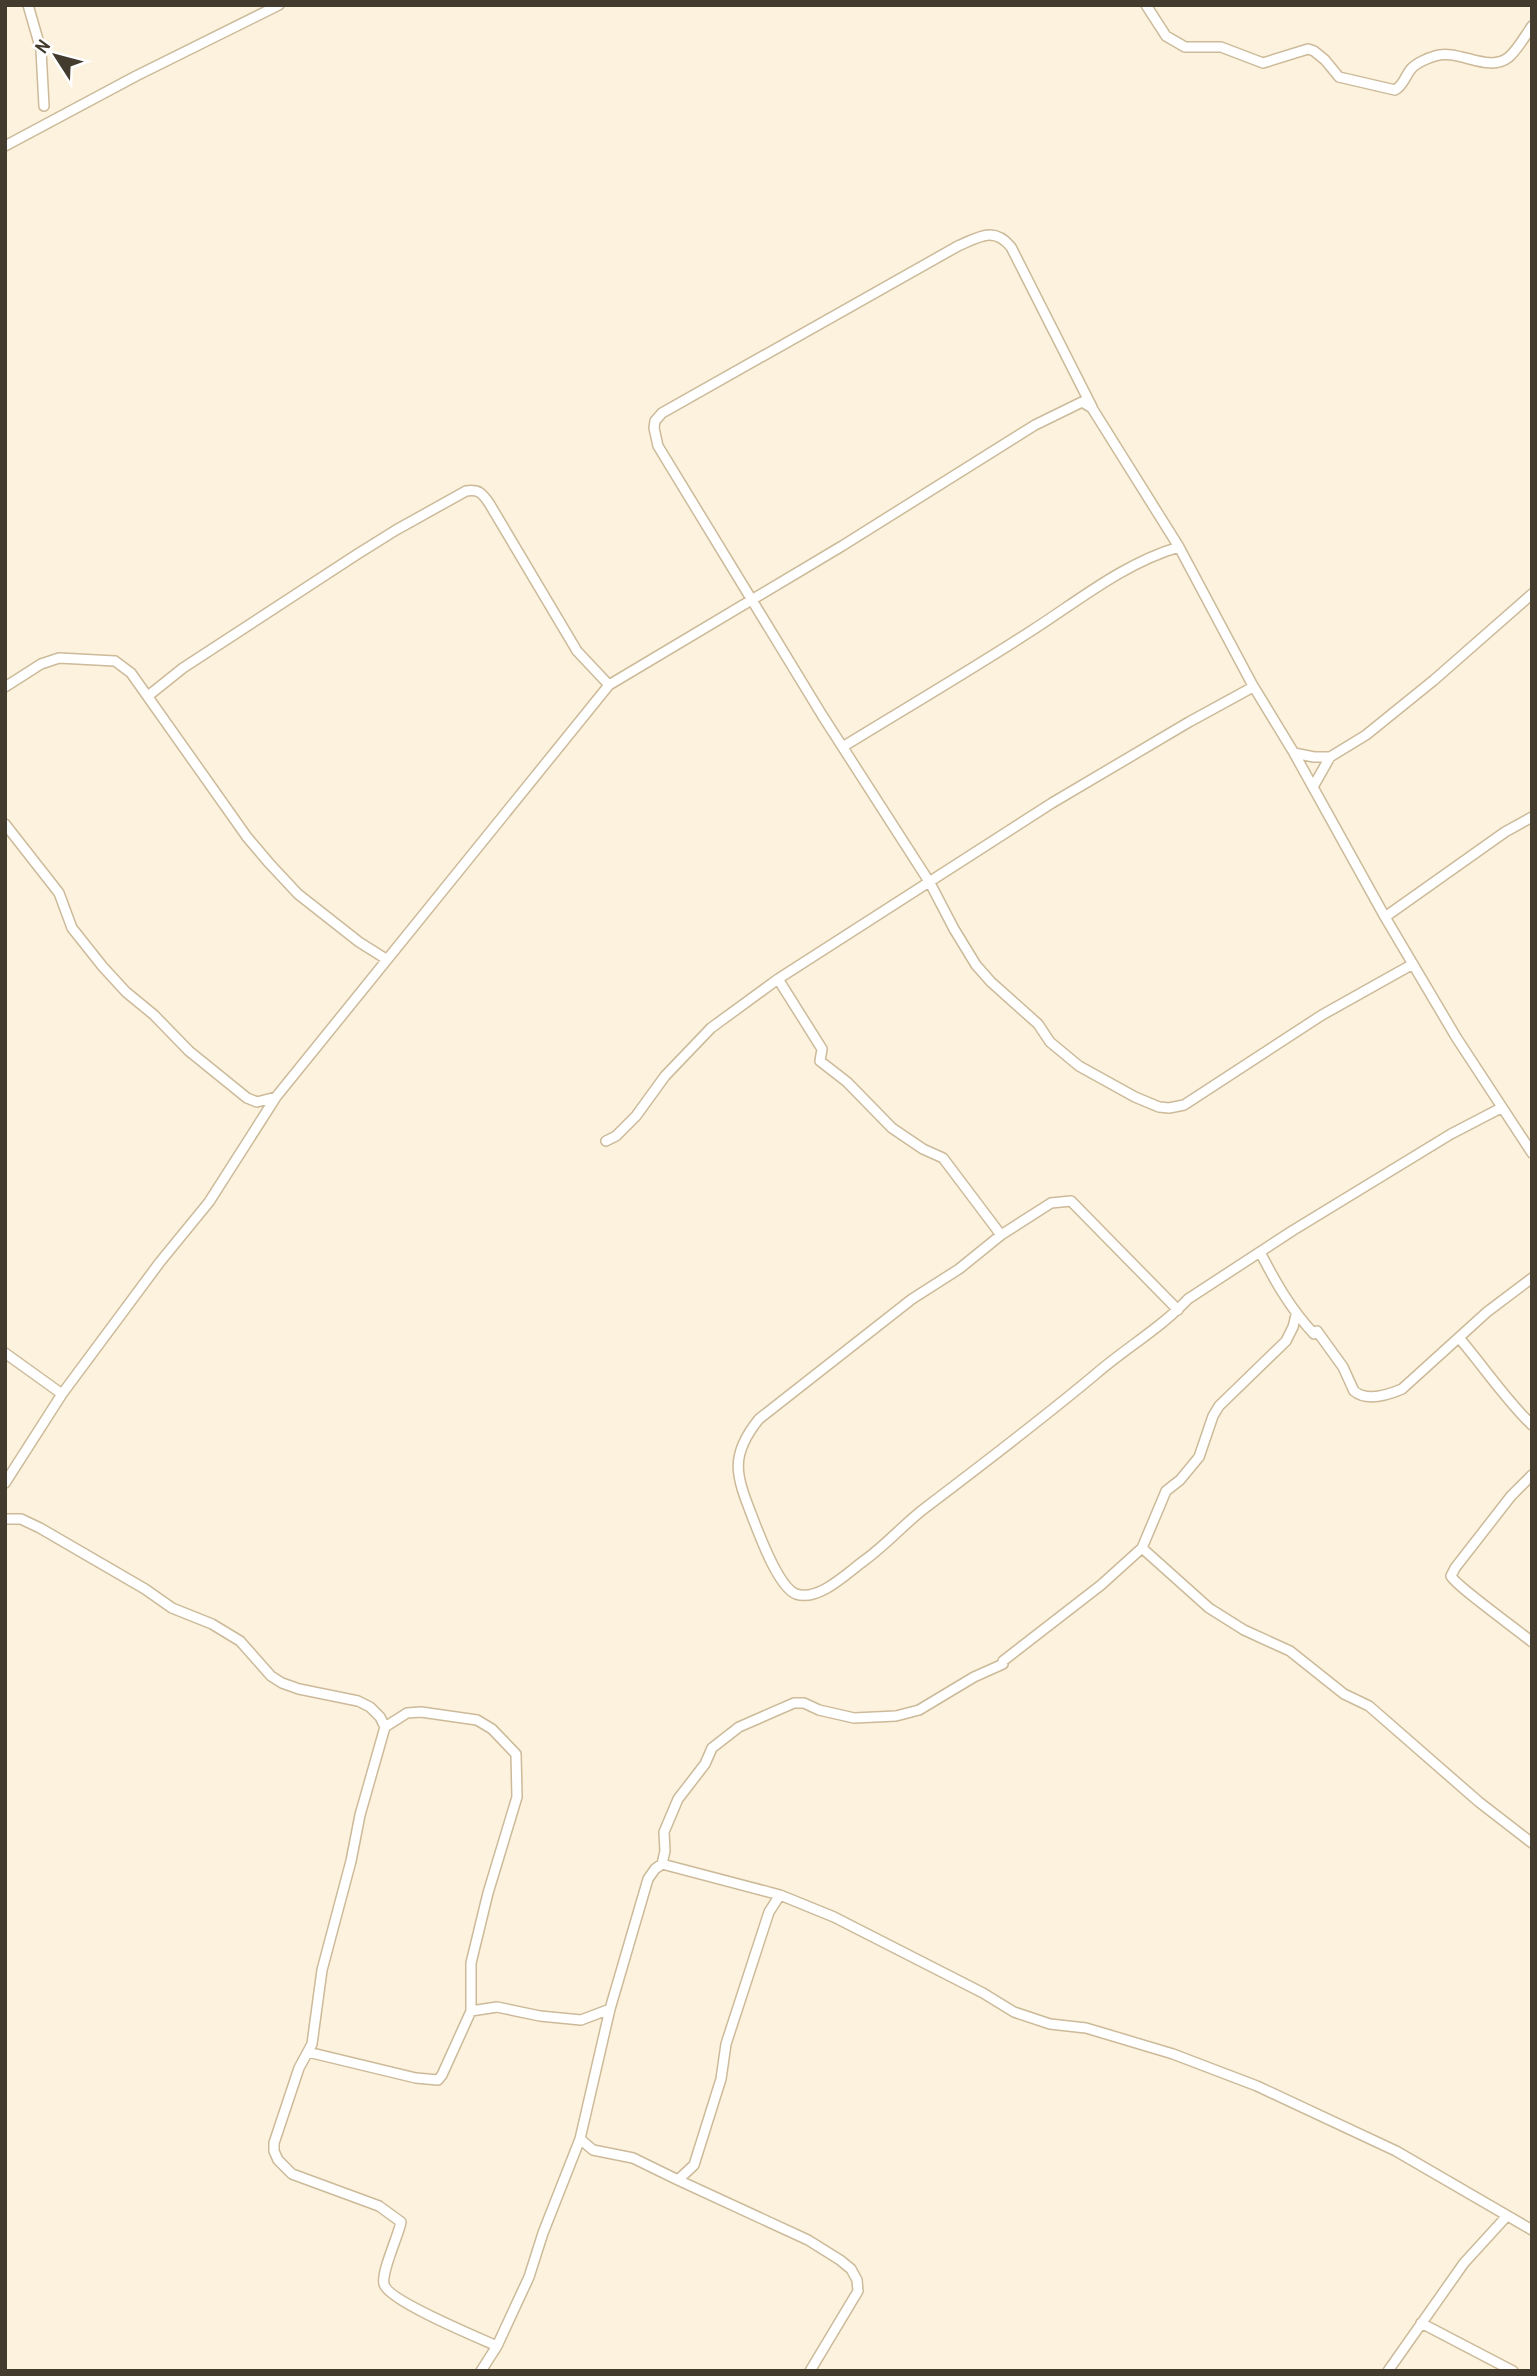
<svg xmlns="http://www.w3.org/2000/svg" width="1537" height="2376" font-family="'Archivo Narrow',sans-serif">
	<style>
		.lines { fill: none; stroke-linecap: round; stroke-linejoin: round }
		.minor-casing { stroke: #ccba99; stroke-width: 12 }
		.minor { stroke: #fff; stroke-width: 9 }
	</style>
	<rect width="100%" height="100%" fill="#fdf2de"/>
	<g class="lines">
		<g class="minor-casing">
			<path id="minor" d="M28,5L41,50L44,106
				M1146,5L1166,36L1185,47H1221L1263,63L1308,49L1314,51L1325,60L1339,77L1395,90C1404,85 1405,76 1411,69C1416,63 1428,58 1435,56C1458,48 1488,74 1509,57C1518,49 1525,36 1532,26
				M5,146L136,76L279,5
				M1092,407L1011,247C994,226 979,237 958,246L662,413L655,421L654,428L658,446L822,715L930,883L954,929L976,965L991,982L1038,1024L1050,1042L1079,1066L1135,1097L1159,1107L1169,1108L1184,1105L1322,1015L1413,964
				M5,687L41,664L59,658L115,661L131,673L247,837L269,863L298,894L359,942L386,959
				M148,696L183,668L356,555L396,530L466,491C479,489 482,493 489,503L577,651L609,685
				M844,746C906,708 969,671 1031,631C1078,601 1124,563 1179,547
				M1294,753L1314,757H1330L1366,735L1434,680L1532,594
				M1313,787L1330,757
				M5,824L59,893L72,928L103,967L126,992L154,1015L189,1051L247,1098L257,1102L276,1097
				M1385,917L1505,832L1532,817
				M778,979L822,1049L820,1061L847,1082L892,1128L923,1149L943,1158L1001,1235
				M606,1141L616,1136L636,1116L665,1076L711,1028L778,979L1052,803L1189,722L1253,687
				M1260,1252C1276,1283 1290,1308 1314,1334L1317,1331L1343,1367L1354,1391C1367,1402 1388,1395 1402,1389L1487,1312L1532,1278
				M1178,1310L1071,1201L1051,1203L1001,1235L959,1269L912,1299L759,1419C729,1456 736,1475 752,1516C759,1534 778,1587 796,1594C819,1602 848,1572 865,1560C887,1544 904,1524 925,1508C983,1464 1041,1420 1097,1373C1126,1348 1162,1327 1188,1299L1292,1231L1451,1134L1501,1108
				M1460,1339C1484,1367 1505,1399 1532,1425
				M5,1353L62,1394
				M1532,1475L1511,1496L1455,1568L1451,1576C1455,1585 1519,1631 1532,1642
				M5,1483L62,1394L160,1262L209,1202L276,1097L609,685L842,546L1035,425L1082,402L1092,408L1179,547L1252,684L1294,753L1385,917L1456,1037L1532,1153
				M5,1519H21L40,1528L145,1589L172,1608L212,1624L240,1641L271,1676L282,1683L299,1689L358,1701L370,1707L380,1717L385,1727L360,1815L351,1861L322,1970L312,2044L299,2068L274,2143V2151L278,2160L292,2174L379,2206L401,2222C398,2237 381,2272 384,2284C387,2300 479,2338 497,2346
				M1142,1548L1209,1608L1244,1630L1290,1651L1344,1694L1369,1706L1479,1802L1532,1843
				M662,1864L665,1851L664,1832L678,1799L705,1764L712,1748L739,1727L794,1703H804L819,1710L854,1718L896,1716L919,1710L974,1677L1003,1664V1661L1101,1585L1142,1548L1166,1491L1180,1480L1199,1457L1213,1416L1219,1406L1286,1341L1293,1327L1296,1315
				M471,2011L497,2007L540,2016L581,2020L610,2009
				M308,2052L416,2078L438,2080L442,2075L471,2011V1963L488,1893L517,1797L516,1754L492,1729L477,1720L421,1712L407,1713L385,1727
				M580,2139L593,2150L633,2158L678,2180L694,2165L721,2079L726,2044L769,1912L780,1895
				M678,2180L808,2240L840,2260L851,2269L857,2280L858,2291L810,2371
				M1421,2323L1513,2371
				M481,2371L497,2346L529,2277L543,2233L580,2139L610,2009L648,1879L655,1869L662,1864L780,1895L834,1917L983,1993L1014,2012L1050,2024L1086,2028L1173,2054L1257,2086L1396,2151L1532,2230
				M1388,2371L1464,2263L1506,2217"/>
		</g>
		<use href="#minor" class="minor"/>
	</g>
	<rect width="1537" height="2376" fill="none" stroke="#423b2e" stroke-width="14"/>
	<g transform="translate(56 56) rotate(306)" stroke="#ffffff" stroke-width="5" paint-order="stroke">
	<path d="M0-5L12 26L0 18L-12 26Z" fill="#423b2e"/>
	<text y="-10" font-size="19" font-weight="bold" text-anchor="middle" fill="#423b2e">N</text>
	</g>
</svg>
